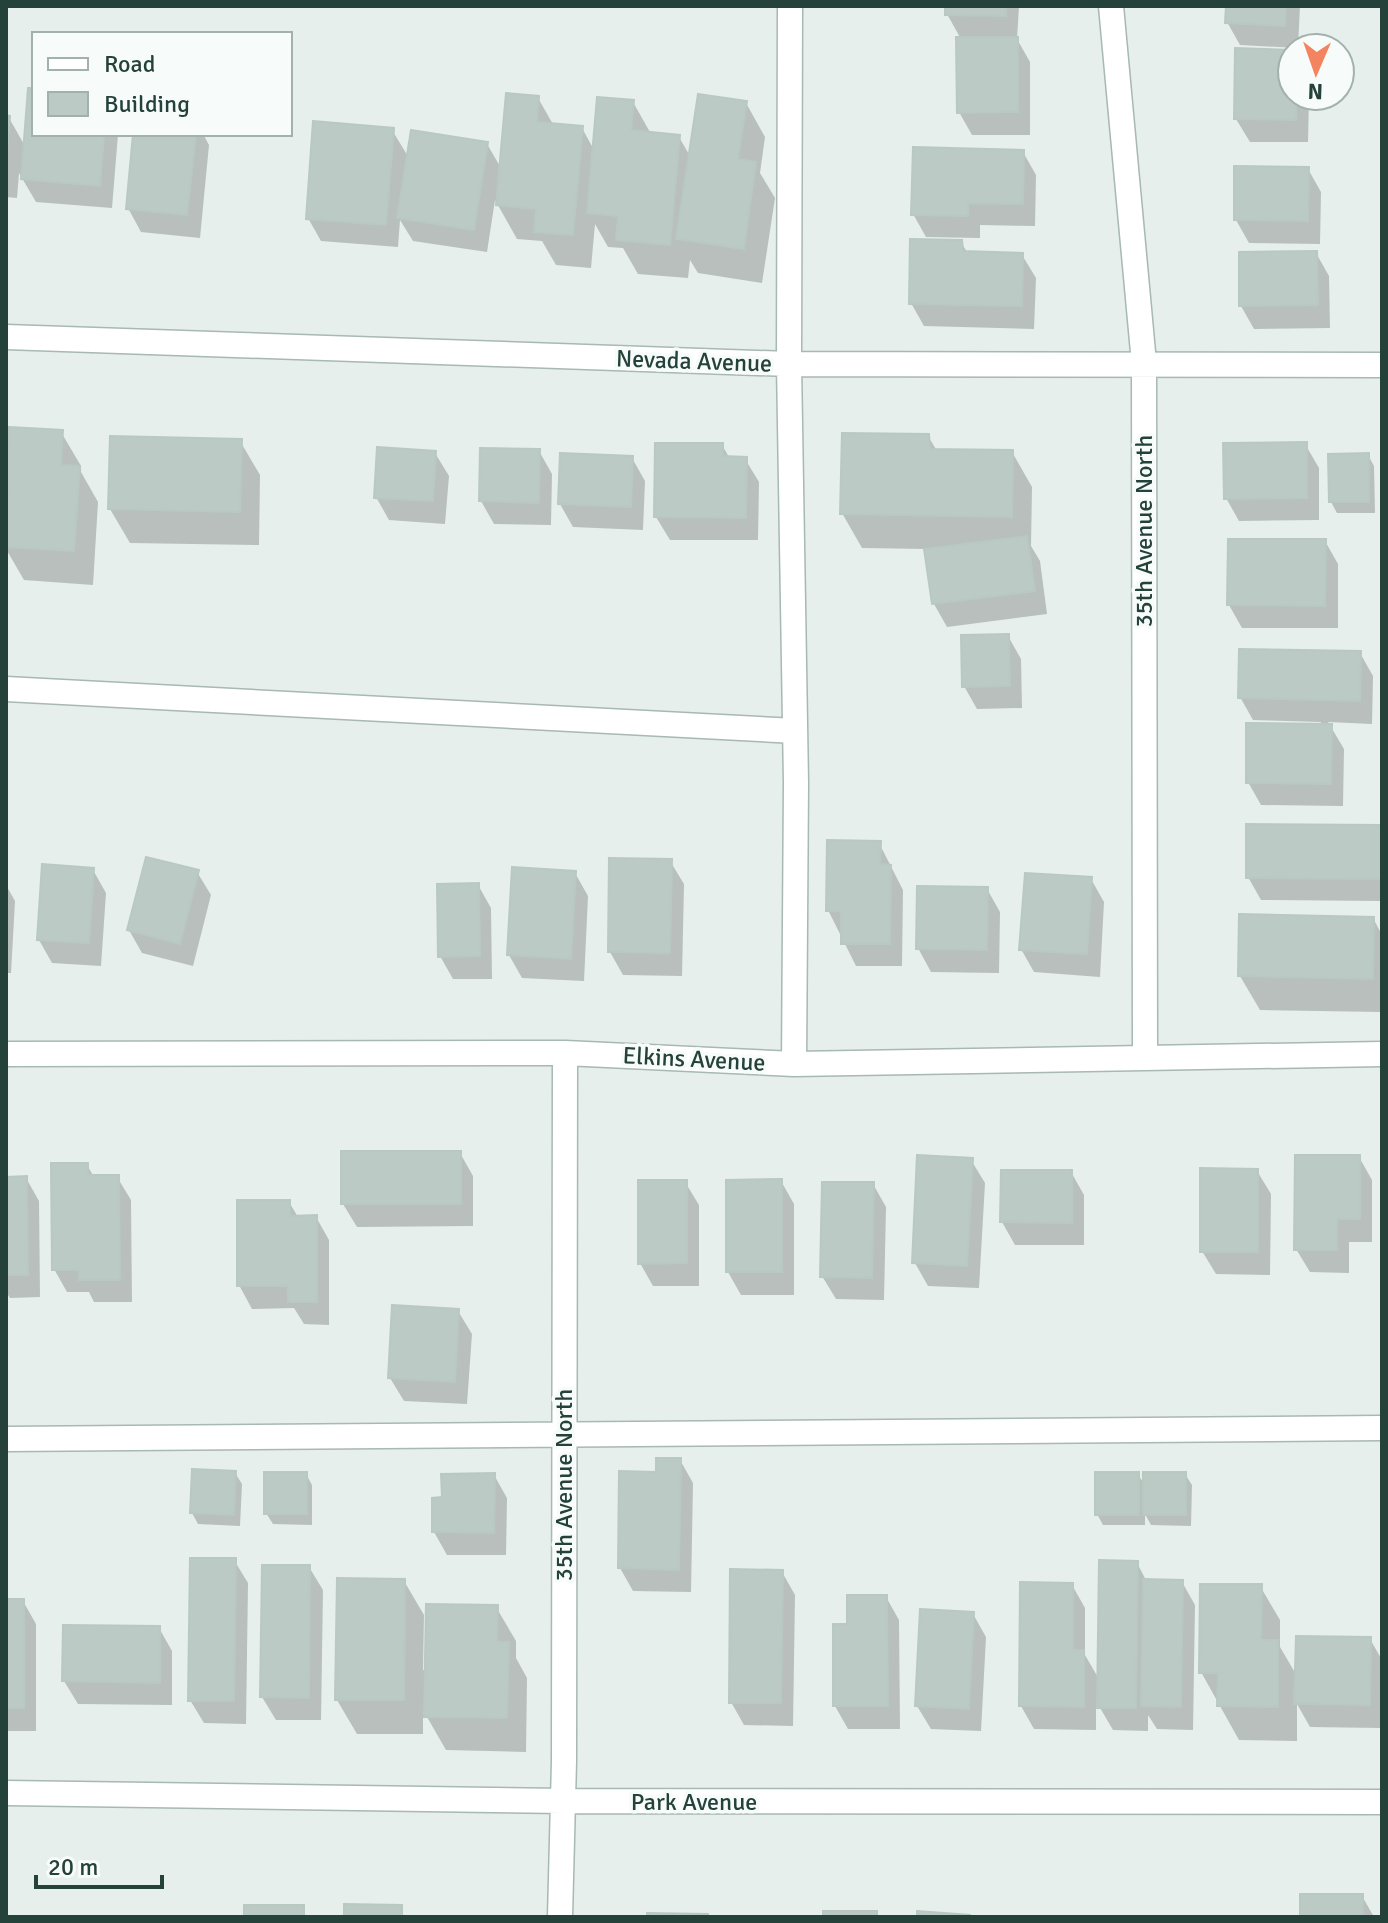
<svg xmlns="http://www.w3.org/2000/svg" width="1388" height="1923" font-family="Signika,sans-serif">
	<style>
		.shadow { fill: #0003 }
		.building { fill: #bbcac4; stroke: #b8c9c2; stroke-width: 2 }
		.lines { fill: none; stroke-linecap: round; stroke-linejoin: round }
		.minor-casing { stroke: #a8b8b2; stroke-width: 27 }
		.minor { stroke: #fff; stroke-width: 24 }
		.labels { text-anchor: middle; stroke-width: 7; stroke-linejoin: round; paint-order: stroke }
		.street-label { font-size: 24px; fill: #24423a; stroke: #f7fbf9 }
	</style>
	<rect width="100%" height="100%" fill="#e6efeb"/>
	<path class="shadow" d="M947,6H1019L1017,39L1030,62V135H972L959,112L961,39L947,14Z
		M1228,6H1300L1298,48L1240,45L1227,22Z
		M1292,52V96H1309L1308,142H1250L1236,119Z
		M34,90V134H118L112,208L36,202L19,173L17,198L6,197V117L9,118L25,146Z
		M538,98L554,126L582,128L594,150L633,102L651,134L679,137L690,156L746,103L765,137L760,173L775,198L762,283L698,273L690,260L688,278L638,274L623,248L608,247L595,224L591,268L556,265L542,241L517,239L495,200L487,252L413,241L400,220L398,247L321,241L308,218L392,130L409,158L487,144L501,168Z
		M135,134H203L209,145L200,238L141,232L128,208Z
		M1023,152L1036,175L1035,226L980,225V238L926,237L913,214Z
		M1308,169L1321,192L1320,244L1249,243L1236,220Z
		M961,242L968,254L1022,255L1036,278L1034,329L924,326L911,303Z
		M1316,253L1329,276L1330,328L1254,329L1241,306Z
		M11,429L61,432L81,466V472L98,502L93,585L24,580L6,549Z
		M928,436L937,451L1012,452L1032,487L1031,546L1040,561L1047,614L947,627L934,604L926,549L862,548L842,513Z
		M240,441L260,475L259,545L130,543L110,509Z
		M1305,444L1319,468V520L1239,521L1226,498Z
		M722,445L730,459H745L759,482L758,540H670L656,517Z
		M539,451L552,474L551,525L494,524L481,501Z
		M435,453L449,476L445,524L389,520L376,497Z
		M1368,455L1374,466L1375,513H1337L1331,502Z
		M632,458L645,481L643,530L573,527L560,504Z
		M1325,541L1338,564V628H1242L1229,605Z
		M1008,636L1021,659L1022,708L977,709L964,686Z
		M1360,653L1373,676L1372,724L1328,722L1344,749L1343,806L1261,805L1248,782L1321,726V722L1253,720L1240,697Z
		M1382,827V901L1261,900L1248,877Z
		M879,843L903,890L902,966H856L828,910Z
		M670,861L684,884L682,976L623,975L610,952Z
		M93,870L106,893L101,966L52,963L39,940Z
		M197,872L211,895L193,966L142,953L129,930Z
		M575,873L588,896L584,981L522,978L509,955Z
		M1091,879L1104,902L1100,977L1034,972L1021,949Z
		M6,885L15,901L11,973H6Z
		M478,885L491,908L492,979H453L440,956Z
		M987,889L1000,912L999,973L931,972L918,948Z
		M1373,918L1382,935V1012L1260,1010L1240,976Z
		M460,1153L473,1176V1226L357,1227L343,1204Z
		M1359,1157L1372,1180V1242H1349V1273L1310,1272L1296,1249Z
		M971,1160L985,1183L979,1288L928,1286L915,1263Z
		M87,1165L94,1177H117L131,1200L132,1302H94L89,1292H67L54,1269Z
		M1257,1171L1271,1194L1270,1275L1216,1274L1202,1251Z
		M1071,1172L1084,1195V1245H1015L1002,1222Z
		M6,1175L8,1179L26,1178L39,1201L40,1297L10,1298L6,1292Z
		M781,1181L794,1204V1295H741L728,1272Z
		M685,1182L699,1205V1286H653L640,1263Z
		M873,1184L886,1207L884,1300L836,1299L822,1276Z
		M289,1202L298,1217H316L329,1240V1325L304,1324L294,1308L252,1309L239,1285Z
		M458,1311L472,1334L467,1404L404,1401L390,1378Z
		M680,1460L693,1483L691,1592L633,1591L620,1568L658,1474Z
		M235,1473L242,1484L240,1526L198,1524L192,1513Z
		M306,1474L312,1485V1525L273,1524L266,1513Z
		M1138,1474L1145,1486L1185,1474L1192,1485L1191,1526L1151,1525L1145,1514V1525H1103L1097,1514Z
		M494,1475L507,1498L506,1555H447L434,1532L444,1499Z
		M234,1560L248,1583L246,1724L204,1723L190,1700Z
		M1137,1563L1147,1582H1182L1195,1605L1193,1730L1157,1729L1148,1715V1731L1113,1730L1096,1701V1730L1034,1729L1021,1706L1072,1585L1085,1608V1655L1100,1681Z
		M309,1567L323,1590L321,1720H276L262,1697Z
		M782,1572L795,1595L793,1726L744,1725L731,1702Z
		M404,1581L424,1615L423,1670H427L496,1607L516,1641V1658L527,1678L526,1752L446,1750L423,1710V1734H357L337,1700Z
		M1260,1586L1280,1620V1647L1297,1676L1370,1639L1382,1660V1728L1310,1727L1297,1704V1741L1239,1740L1201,1672Z
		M886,1597L899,1620L900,1729H848L835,1706L849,1626Z
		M6,1601H23L36,1624V1731H6Z
		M973,1614L986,1637L981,1731L931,1729L917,1706Z
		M159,1628L172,1651V1705L78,1704L64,1681Z
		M1362,1896L1374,1917H1303Z"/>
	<path class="building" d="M945,6H1006V16L945,15Z
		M1226,6H1286L1285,26L1225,23Z
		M956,37H1018V112L957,113Z
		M1235,48L1292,50V96H1296V120L1234,119Z
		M28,88H34V134H104L100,186L21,179Z
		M506,93L539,96L537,122L583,126L573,235L534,232L536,209L496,205Z
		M698,94L747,101L738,159L756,162L744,249L676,239Z
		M597,97L634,100L631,130L680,135L670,245L616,240L618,216L587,213Z
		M6,115L10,116L6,163Z
		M313,121L394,128L386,225L306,219Z
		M411,130L488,142L474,230L397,218Z
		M133,134H196L187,215L126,209Z
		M913,147L1024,150L1023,204L968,203V216L911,215Z
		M1234,166L1309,167L1308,221L1234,220Z
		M910,239L962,240L963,251L1023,253L1022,306L909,304Z
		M1317,251L1318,305L1239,306V252Z
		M9,427L63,430L61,465L80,466L74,551L6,547Z
		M842,433L929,434L930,449L1013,450L1012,517L840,514Z
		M110,436L242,439L240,512L108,509Z
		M1307,442V498L1224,499L1223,443Z
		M655,443H723V456L747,457L746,518L654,517Z
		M377,447L436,451L433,501L374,498Z
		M480,448L540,449L539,503L479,501Z
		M560,453L633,456L631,507L558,504Z
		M1369,453V502H1329L1328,454Z
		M1027,536L1035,591L932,604L924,549Z
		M1228,539H1326L1325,606L1227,605Z
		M1009,634L1010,686L962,687L961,635Z
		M1239,649L1361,651L1360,701L1238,698Z
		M1246,723L1332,724L1331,784L1246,783Z
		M1246,824L1382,825V879L1246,878Z
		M827,840L881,841L880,864L891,865L890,944H841V911H826Z
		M146,857L199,870L180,944L127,930Z
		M609,858L672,859L670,953L608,952Z
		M42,864L94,868L89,943L37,940Z
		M512,867L576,871L571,959L507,955Z
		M1025,873L1092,877L1087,954L1019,950Z
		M479,883L480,956L438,957L437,884Z
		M917,886L988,887L987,950L916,949Z
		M1239,914L1374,917L1373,979L1238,976Z
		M341,1151H461V1204H341Z
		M917,1155L973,1158L967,1266L912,1263Z
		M1295,1155H1360V1219H1337V1250H1294Z
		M51,1163H88V1175H119L120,1280H79V1270H52Z
		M1200,1168L1258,1169V1252H1200Z
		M1001,1170H1072V1223L1000,1222Z
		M27,1176L28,1275H6V1177Z
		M782,1179V1272H726V1180Z
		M638,1180H687V1263L638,1264Z
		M822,1182H874L872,1278L820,1277Z
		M237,1200H290V1216L317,1215V1302H288V1286H237Z
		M392,1305L459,1309L455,1382L388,1378Z
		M656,1458H681L679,1570L618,1568L619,1471L656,1472Z
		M192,1469L236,1471L234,1515L190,1513Z
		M264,1472H307V1514H264Z
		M1095,1472H1139V1515H1095Z
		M1143,1472H1186V1515H1143Z
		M495,1473L494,1533L432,1532V1498L442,1497L441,1474Z
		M190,1558H236L234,1701H188Z
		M1099,1560L1138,1561L1136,1708H1097Z
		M262,1565H310L309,1698L260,1697Z
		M730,1569L783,1570L781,1703H729Z
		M337,1578L405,1579L404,1700H335Z
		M1143,1579L1183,1580L1181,1707L1141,1706Z
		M1020,1582L1073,1583V1650H1084V1707L1019,1706Z
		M1200,1584H1262L1261,1640H1278V1707L1217,1706L1218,1673H1199Z
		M847,1595H887L888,1706H833V1624H847Z
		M6,1599H24V1708H6Z
		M426,1604L498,1605L497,1642H509L507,1718L424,1717Z
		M920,1609L974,1612L969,1709L915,1706Z
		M63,1625L160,1626V1683L62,1681Z
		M1296,1636L1371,1637L1370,1705L1294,1704Z
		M1300,1894H1363V1917H1300Z
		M344,1904L402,1905V1917H344Z
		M244,1905H304V1917H244Z
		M823,1911H877V1917H823Z
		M917,1911L970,1915V1917H917Z
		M647,1913L708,1914V1917H647Z"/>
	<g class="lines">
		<g class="minor-casing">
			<path id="minor" d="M790,6L789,364L796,783L794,1064
				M1111,6L1144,363L1145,1057
				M6,337L789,364L1382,365
				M6,689L795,731
				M6,1054L565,1053L794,1064L1382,1054
				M6,1439L1382,1428
				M6,1793L564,1801L1382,1802
				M560,1917L564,1761L565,1053"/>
		</g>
		<use href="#minor" class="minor"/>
	</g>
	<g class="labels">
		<g class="street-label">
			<text transform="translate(694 361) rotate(2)" y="8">Nevada Avenue</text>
			<text transform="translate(1144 531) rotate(-90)" y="8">35th Avenue North</text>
			<text transform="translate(694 1059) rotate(3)" y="8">Elkins Avenue</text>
			<text transform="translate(564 1485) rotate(-90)" y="8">35th Avenue North</text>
			<text x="694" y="1810">Park Avenue</text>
		</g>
	</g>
	<rect width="1388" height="1923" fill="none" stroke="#24423a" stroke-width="16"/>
	<rect x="32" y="32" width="260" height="104" fill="#f7fbf9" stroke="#a3b1ad" stroke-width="2"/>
	<rect x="48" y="58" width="40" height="12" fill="#ffffff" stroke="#a3b1ad" stroke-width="2"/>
	<text x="104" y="72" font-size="24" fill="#24423a">Road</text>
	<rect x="48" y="92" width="40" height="24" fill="#bbcac4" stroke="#a3b1ad" stroke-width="2"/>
	<text x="104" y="112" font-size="24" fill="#24423a">Building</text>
	<g transform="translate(1316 72) rotate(182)"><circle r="38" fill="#f7fbf9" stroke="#a3b1ad" stroke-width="2"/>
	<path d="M0-6L14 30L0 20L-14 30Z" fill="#f4845f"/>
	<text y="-12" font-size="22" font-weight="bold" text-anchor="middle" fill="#24423a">N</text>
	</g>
	<path d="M36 1875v12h126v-12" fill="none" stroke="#24423a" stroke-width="4"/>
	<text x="48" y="1875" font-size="24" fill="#24423a" stroke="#f7fbf9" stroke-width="6" paint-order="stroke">20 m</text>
</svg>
